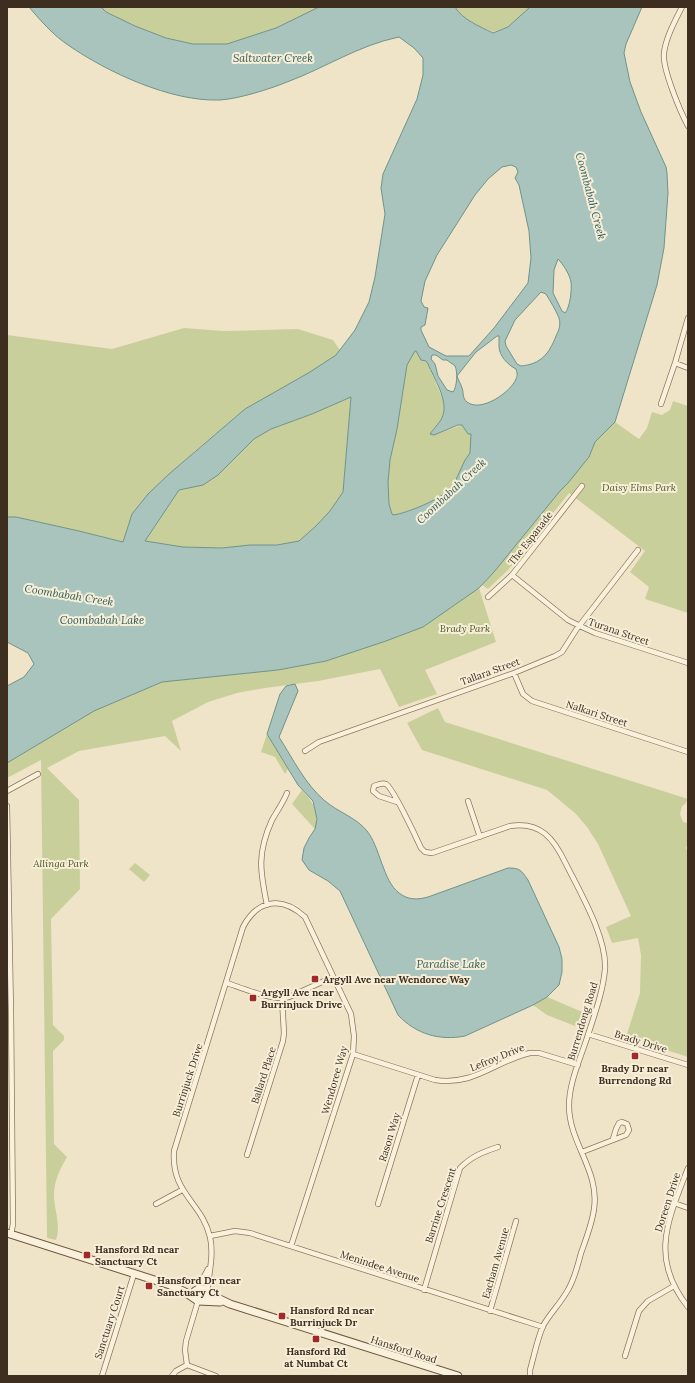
<svg xmlns="http://www.w3.org/2000/svg" width="695" height="1383" font-family="Lora,serif">
	<style>
		.green { fill: #c9cf9b }
		.water { fill: #a9c4bc; stroke: #6f938a; fill-rule: evenodd }
		.lines { fill: none; stroke-linecap: round; stroke-linejoin: round }
		.street-casing { stroke: #8d765c; stroke-width: 6 }
		.secondary-casing { stroke: #6f573f; stroke-width: 9 }
		.street { stroke: #faf1dc; stroke-width: 4.5 }
		.secondary { stroke: #faf1dc; stroke-width: 7 }
		.poi-dot { fill: #9e2a2b; stroke: #f7eed8; stroke-width: 1.5 }
		.labels { text-anchor: middle; stroke-width: 4; stroke-linejoin: round; paint-order: stroke }
		.park-label { font-size: 10px; font-style: italic; fill: #4d5a26; stroke: #f7eed8 }
		.street-label { font-size: 10px; fill: #3d2e20; stroke: #f7eed8 }
		.poi-label { font-size: 10px; font-weight: bold; fill: #3d2e20; stroke: #f7eed8; text-anchor: start }
		.water-label { font-size: 11px; font-style: italic; fill: #2f5d5a; stroke: #f7eed8 }
	</style>
	<rect width="100%" height="100%" fill="#f0e4c8"/>
	<path class="green" d="M101,7H319L276,28L227,44H193L166,38L135,26L106,12Z
		M455,7H530L508,27L493,32C479,26 464,20 455,7Z
		M184,328L224,331L298,329L333,340L340,350L336,355L310,372L245,409L195,451L148,494L132,514L123,542L79,531L16,517H7V335L112,349Z
		M415,350L428,364L443,400L444,408L442,417L434,435L462,425L468,434H471L470,453L465,460L453,486C444,498 408,513 393,515L392,514L389,504L388,482L390,460L397,429L407,365Z
		M351,397L343,492L330,511L316,526L299,541L277,545H250L222,548L183,547L145,541L179,490L203,485L232,461L254,439L271,429L312,414Z
		M673,401L688,406V613L645,599L649,587L630,572L645,551L569,493L508,570L488,589L482,585L494,572L560,490L568,483L589,457L595,442L615,422L639,439L647,428L652,412L662,415L670,410Z
		M479,588L496,642L425,670L437,694L399,707L380,669L318,681L265,688L237,693L208,702L172,721L181,751L165,736L79,751L47,768L79,800L80,889L51,919L53,1025L64,1036V1040L53,1051L54,1144L67,1157C60,1169 53,1183 54,1198C55,1212 61,1226 56,1240L47,1238L41,760L7,778V763L94,711L162,682L278,670L326,661L386,641L423,627Z
		M438,708L445,722L688,799L685,804L682,806L680,814L683,822L688,823V843L686,848L688,852V1057L626,1037L640,993L641,955L638,938L612,943L606,927L631,916L598,844L587,827L575,813L547,790L422,750L407,723Z
		M267,734L288,769L285,774L275,757L261,752Z
		M302,790C314,803 319,812 315,829L292,804Z
		M135,863L150,875L144,882L129,869Z
		M547,997L585,1013L580,1028L547,1015L533,1005Z"/>
	<path class="water" d="M29,7H101L106,12L135,26L166,38L193,44H227L276,28L319,7H455C463,20 479,26 493,33L508,27L530,7H642L626,44L624,53L630,82L641,112L666,167L667,173L668,193L664,248L657,285L615,422L595,442L589,457L568,483L560,491L494,572L479,588L423,627L386,641L326,661L278,670L162,682L94,711L7,763V686L24,677L34,664L28,653L7,642V517H16L79,531L123,542L132,514L148,494L169,474L245,409L310,372L336,355L355,330L369,302L375,277L385,214L381,188L383,174L417,99L423,75V58L414,48L399,37C359,45 325,68 287,82C270,89 238,99 220,100C171,102 107,72 68,45C53,35 40,20 29,7ZM511,165L516,167L518,172L515,178L519,185L529,231L531,258L528,283L494,328L469,356H446L429,347L421,330V327L425,325L428,308L424,307L421,301L425,281L437,255L475,195L488,179L502,167ZM558,259C563,264 570,275 571,282C572,289 570,308 565,313L562,311L553,293L554,270ZM541,292L546,294C550,301 556,310 559,318C561,325 559,330 556,336C549,354 541,364 521,366L517,364L506,346L505,341L515,320ZM497,336H499C499,340 499,343 499,346C499,356 508,365 516,369C517,373 518,375 516,379C511,392 481,413 467,402C462,398 464,393 462,388C461,384 458,380 457,376L476,352ZM415,351H416L421,360L426,361L428,364C434,378 448,400 443,415C441,422 434,428 430,434L434,435L458,425H462L468,434H471L470,453L465,460L453,486C444,498 408,513 393,515L392,514L389,504L388,482L390,460L397,429L407,365ZM432,355H436L443,360H447C449,362 453,364 455,366C458,372 457,387 453,392L447,390L438,376L435,364L431,359ZM351,397L343,492L330,511L316,526L299,541L277,545H250L222,548L183,547L145,541L179,490L203,485L218,475L254,439L271,429L312,414Z
		M295,684L298,691L279,737C293,759 305,784 325,801C338,812 357,818 367,831C380,847 383,881 399,893C408,900 417,900 428,897L508,868C520,868 521,870 528,880L559,947L562,959V972L559,985L547,997L533,1005L465,1036C439,1041 416,1034 398,1015L340,891L328,881L309,870L302,860L304,848L309,838L315,829L317,819L313,801L298,785L267,734L280,694L286,686Z"/>
	<g class="lines">
		<g class="street-casing">
			<path id="street" d="M682,7C675,21 666,37 664,53C662,68 680,111 688,126
				M675,363L688,368
				M661,404L675,363L688,318
				M512,575L568,620L580,626L595,633L688,663
				M488,597L512,575L582,486
				M514,673L523,694L532,701L688,752
				M305,751L319,742L514,673L555,656L562,652L576,630L638,550
				M7,791L38,774
				M468,801L480,837
				M397,802L379,796L373,791L374,786C377,785 382,782 386,784C393,788 416,837 421,848L425,852L432,853L510,826C541,821 554,839 566,864C580,892 607,938 605,969C603,992 594,1016 587,1038C580,1059 569,1083 569,1106C569,1143 600,1171 594,1209C592,1224 586,1239 581,1253C578,1265 575,1277 569,1288C562,1302 550,1313 543,1326C537,1340 534,1356 530,1370V1376
				M7,806L11,1012L13,1224L11,1235
				M267,905C260,871 257,853 272,820C277,811 283,803 287,793
				M227,983C242,988 275,1002 289,997L333,977
				M588,1034L688,1065
				M353,1054L435,1080C475,1086 495,1061 530,1053H539L578,1065
				M582,1152L626,1135L629,1130L627,1124L622,1122L619,1123L616,1129L613,1139
				M247,1155L283,1041L284,1033L282,999
				M688,1168C668,1220 649,1258 688,1307
				M674,1203L688,1208
				M156,1204L182,1190
				M378,1204L418,1075
				M210,1236L235,1231L250,1233L543,1327
				M198,1288L208,1269
				M424,1290L460,1168C472,1156 483,1152 498,1147
				M207,1292C209,1274 214,1254 210,1237C202,1202 171,1194 174,1151L243,927C258,899 282,896 305,917L351,1014L354,1036L353,1054L291,1246
				M490,1311L516,1221
				M625,1356L639,1311L648,1301L674,1286
				M187,1365L185,1350L186,1341L198,1301
				M187,1365L216,1376
				M102,1376L134,1274
				M172,1376L176,1371L187,1365"/>
		</g>
		<g class="secondary-casing">
			<path id="secondary" d="M7,1233L170,1285L185,1292L198,1301L220,1302
				M207,1293L230,1304L458,1376
				M194,1297L195,1291L200,1288L206,1290L208,1296"/>
		</g>
		<use href="#street" class="street"/>
		<use href="#secondary" class="secondary"/>
	</g>
	<g class="poi-dot">
		<rect x="311" y="975" width="8" height="8" rx="2"/>
		<rect x="249" y="994" width="8" height="8" rx="2"/>
		<rect x="631" y="1052" width="8" height="8" rx="2"/>
		<rect x="83" y="1251" width="8" height="8" rx="2"/>
		<rect x="145" y="1282" width="8" height="8" rx="2"/>
		<rect x="278" y="1312" width="8" height="8" rx="2"/>
		<rect x="312" y="1335" width="8" height="8" rx="2"/>
	</g>
	<g class="labels">
		<g class="park-label">
			<text x="639" y="491">Daisy Elms Park</text>
			<text x="465" y="632">Brady Park</text>
			<text x="61" y="867">Allinga Park</text>
		</g>
		<g class="street-label">
			<text transform="translate(530 538) rotate(-52)" y="4">The Espanade</text>
			<text transform="translate(619 631) rotate(19)" y="4">Turana Street</text>
			<text transform="translate(490 671) rotate(-20)" y="4">Tallara Street</text>
			<text transform="translate(597 713) rotate(18)" y="4">Nalkari Street</text>
			<text transform="translate(582 1021) rotate(-73)" y="4">Burrendong Road</text>
			<text transform="translate(641 1041) rotate(17)" y="4">Brady Drive</text>
			<text transform="translate(497 1057) rotate(-22)" y="4">Lefroy Drive</text>
			<text transform="translate(263 1075) rotate(-72)" y="4">Ballard Place</text>
			<text transform="translate(187 1080) rotate(-72)" y="4">Burrinjuck Drive</text>
			<text transform="translate(334 1080) rotate(-74)" y="4">Wendoree Way</text>
			<text transform="translate(389 1137) rotate(-73)" y="4">Rason Way</text>
			<text transform="translate(667 1202) rotate(-72)" y="4">Doreen Drive</text>
			<text transform="translate(440 1205) rotate(-72)" y="4">Barrine Crescent</text>
			<text transform="translate(495 1263) rotate(-74)" y="4">Eacham Avenue</text>
			<text transform="translate(380 1266) rotate(18)" y="4">Menindee Avenue</text>
			<text transform="translate(109 1322) rotate(-72)" y="4">Sanctuary Court</text>
			<text transform="translate(404 1349) rotate(18)" y="4">Hansford Road</text>
		</g>
		<g class="poi-label">
			<text x="323" y="983">Argyll Ave near Wendoree Way</text>
			<text x="261" y="996">Argyll Ave near<tspan x="261" dy="12">Burrinjuck Drive</tspan></text>
			<text x="635" y="1072" text-anchor="middle">Brady Dr near<tspan x="635" dy="12">Burrendong Rd</tspan></text>
			<text x="95" y="1253">Hansford Rd near<tspan x="95" dy="12">Sanctuary Ct</tspan></text>
			<text x="157" y="1284">Hansford Dr near<tspan x="157" dy="12">Sanctuary Ct</tspan></text>
			<text x="290" y="1314">Hansford Rd near<tspan x="290" dy="12">Burrinjuck Dr</tspan></text>
			<text x="316" y="1355" text-anchor="middle">Hansford Rd<tspan x="316" dy="12">at Numbat Ct</tspan></text>
		</g>
		<g class="water-label">
			<text x="273" y="62">Saltwater Creek</text>
			<text transform="translate(591 196) rotate(75)" y="4">Coombabah Creek</text>
			<text transform="translate(451 491) rotate(-43)" y="4">Coombabah Creek</text>
			<text transform="translate(69 595) rotate(9)" y="4">Coombabah Creek</text>
			<text x="102" y="624">Coombabah Lake</text>
			<text x="451" y="968">Paradise Lake</text>
		</g>
	</g>
	<rect width="695" height="1383" fill="none" stroke="#3d2e20" stroke-width="16"/>
</svg>
